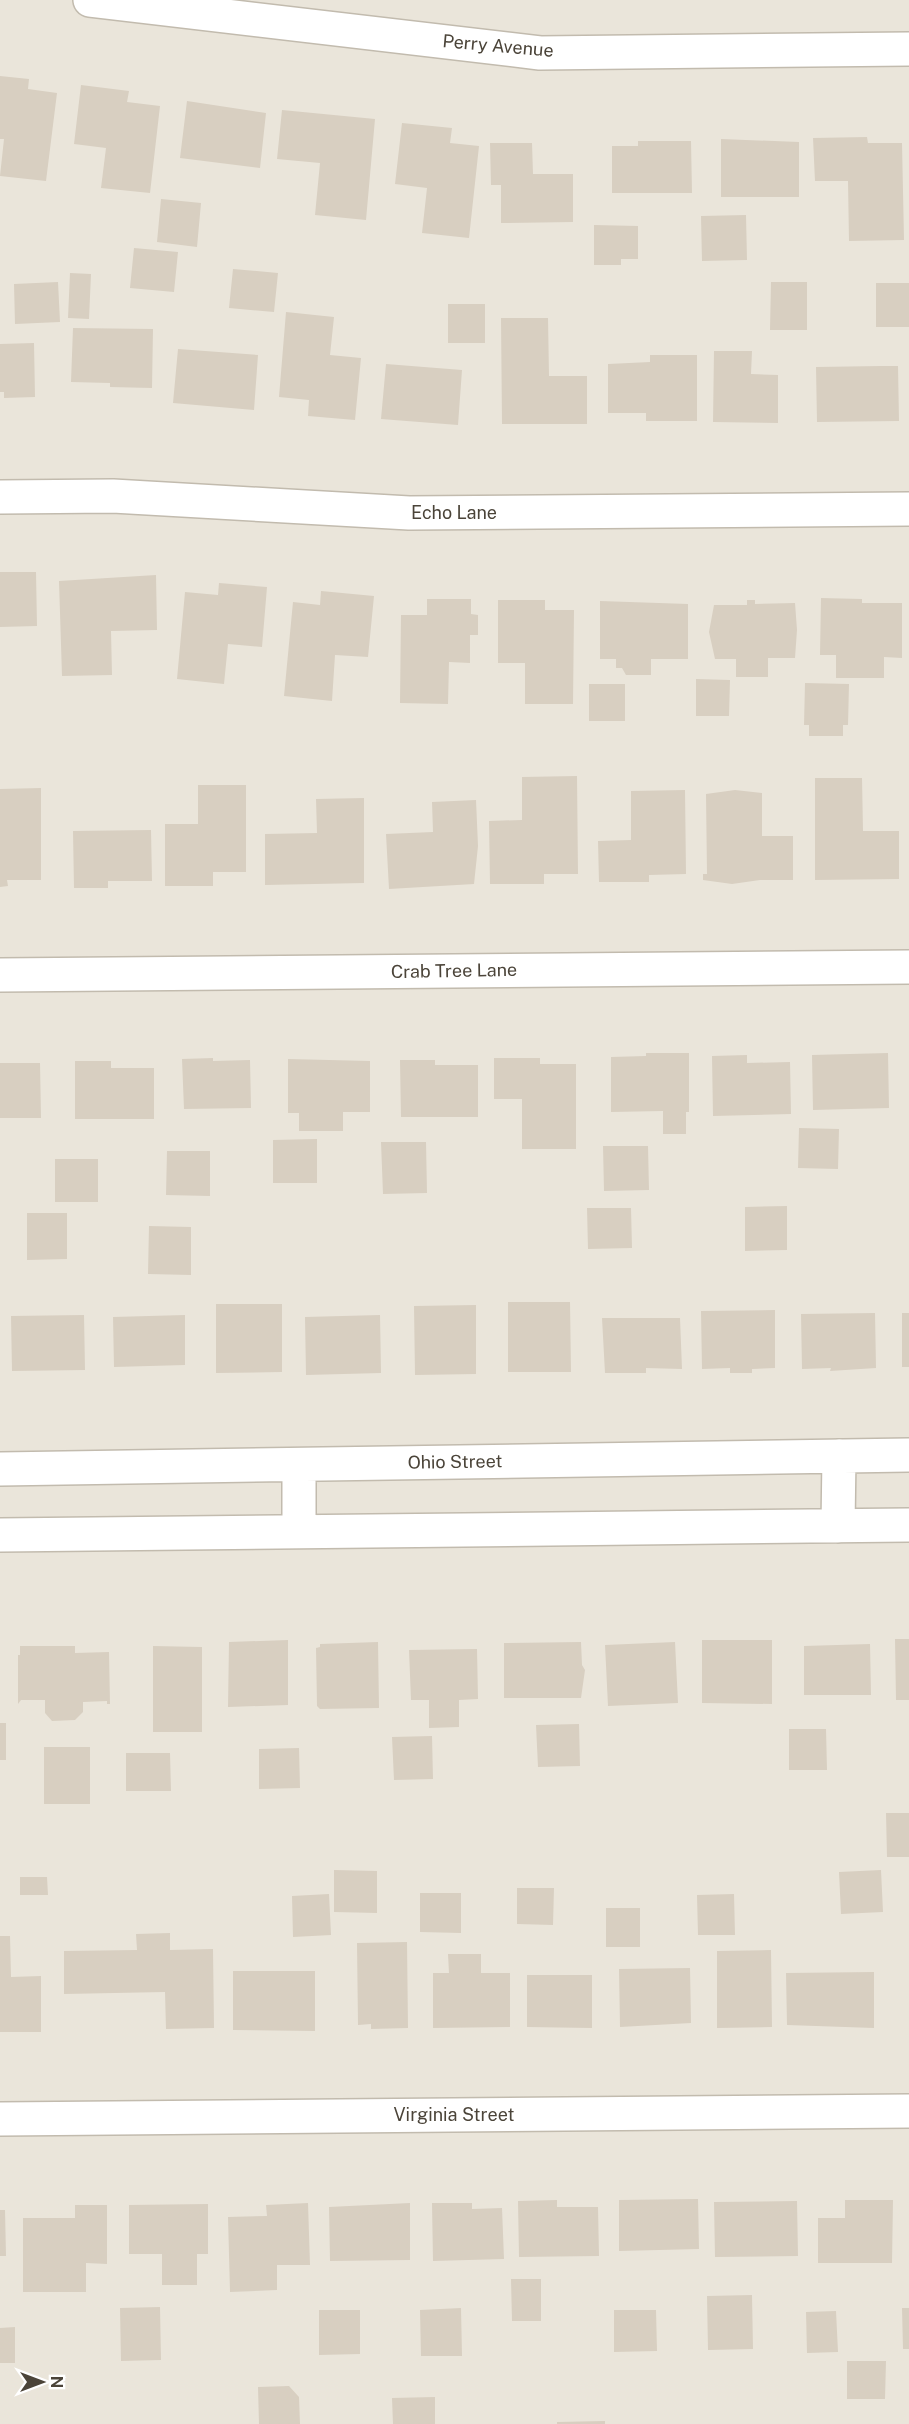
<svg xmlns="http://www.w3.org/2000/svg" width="909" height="2424" font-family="'Public Sans',sans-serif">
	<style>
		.residential { fill: #eae5da }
		.building { fill: #d8cfc1 }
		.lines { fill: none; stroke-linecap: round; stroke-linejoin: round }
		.minor-casing { stroke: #c2bbae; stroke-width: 36 }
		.tertiary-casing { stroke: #c2bbae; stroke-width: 36 }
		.minor { stroke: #fff; stroke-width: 33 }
		.tertiary { stroke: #fff; stroke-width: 33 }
		.labels { text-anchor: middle; stroke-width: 5; stroke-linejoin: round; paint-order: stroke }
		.street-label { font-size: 18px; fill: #4b4439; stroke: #fff }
	</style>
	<rect width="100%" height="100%" fill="#f6f3ec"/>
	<path class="residential" d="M0,0H909V2424H0Z"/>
	<path class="building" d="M0,76L29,79L28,89L57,93L46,181L0,176L4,139H0Z
		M81,85L129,91L127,102L160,106L150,193L101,188L106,148L74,144Z
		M187,101L266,113L260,168L180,158Z
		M282,110L375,119L366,220L315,215L320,163L277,159Z
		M402,123L452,128L450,143L479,146L469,238L422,233L427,188L395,184Z
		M867,137L868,143H902L904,240L849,241L848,181H815L813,138Z
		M721,139L799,142V197H721Z
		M638,141H691L692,193H612V146H638Z
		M490,143H532L533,174H573V222L501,223V185H491Z
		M161,199L201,203L197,247L157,242Z
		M746,215L747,260L702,261L701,216Z
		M594,225L638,226V259H621V265H594Z
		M134,248L178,252L174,292L130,288Z
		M233,269L278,273L274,312L229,308Z
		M70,273L91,274L89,319L68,318Z
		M58,282L60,322L15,324L14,284Z
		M771,282H807V330H770Z
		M876,283H909V327H876Z
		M448,304H485V343H448Z
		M286,312L334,317L330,355L361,358L355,420L308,416L309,400L279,397Z
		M501,318H548L549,376H587V424H502Z
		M73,328L153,329L152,388L110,387V383L71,382Z
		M34,343L35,397L4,398V392H0V344Z
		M178,349L258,355L254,410L173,403Z
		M714,351H752L751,374L778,375V423L713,422Z
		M650,355H697V421H646V413H608V364L650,362Z
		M386,364L462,370L458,425L381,419Z
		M881,366H898L899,421L817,422L816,367Z
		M0,572H36L37,626L0,627Z
		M156,575L157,630L111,631L112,675L62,676L59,581Z
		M219,583L267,587L262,647L228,644L224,684L177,679L185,592L218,595Z
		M321,591L374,596L368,657L335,655L332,701L284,696L293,602L320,605Z
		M821,598L862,599V603H902V658L884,657V678H836V655H820Z
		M427,599H471V614L478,615V635H470V663L449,662L448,704L400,703L401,615H427Z
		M498,600H545V610H574L573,704H525V663H498Z
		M747,600H755V604L795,603L797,630L795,658H768V677H736V659H715L709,632L714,605H747Z
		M600,601L688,604V659H651V675H626L622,668H616V659H600Z
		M696,679L730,680L729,716H696Z
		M805,683L849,684L848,725H843V736H809V725H804Z
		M589,684H625V721H589Z
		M577,776L578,874H544V884H490L489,821L522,820V777Z
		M815,778H862L863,831H899V879L815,880Z
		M198,785H246V872H213V886H165V824H198Z
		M41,788V880H7L8,886L0,887V789Z
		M685,790L686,874L649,875V882H599L598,841L631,840V791Z
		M735,790L762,793V836H793V880H760L732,884L703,880V874H707L706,794Z
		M364,798V883L265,885V834L317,833L316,799Z
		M476,800L478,846L474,884L389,889L386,834L433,832L432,802Z
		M151,830L152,881H108V888H74L73,831Z
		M646,1053H689V1112H686V1134H663V1111L611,1112V1057L646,1056Z
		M888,1053L889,1108L813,1110L812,1055Z
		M747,1055V1063L790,1062L791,1114L713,1116L712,1056Z
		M213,1058V1061L250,1060L251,1108L184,1109L182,1059Z
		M494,1058H540V1064H576V1149H522V1099H494Z
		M288,1059L370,1061V1112H343V1131H299V1113H288Z
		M400,1060H435V1065H478V1117H401Z
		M75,1061H111V1068H154V1119H75Z
		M0,1063H40L41,1118H0Z
		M799,1128L839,1129L838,1169L798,1168Z
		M317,1139V1183H273V1140Z
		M381,1142H426L427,1193L383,1194Z
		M603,1146H648L649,1190L604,1191Z
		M167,1151H210V1196L166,1195Z
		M55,1159H98V1202H55Z
		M787,1206V1250L745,1251V1207Z
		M587,1208H631L632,1248L588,1249Z
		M27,1213H67V1259L27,1260Z
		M149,1226L191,1227V1275L148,1274Z
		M508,1302H570L571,1372H508Z
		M216,1304H282V1372L216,1373Z
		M476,1305V1374L415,1375L414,1306Z
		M775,1310V1368L752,1369V1373H730V1368L702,1369L701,1311Z
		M875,1313L876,1368L830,1371L831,1368L802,1369L801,1314Z
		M902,1313H909V1367H902Z
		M84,1315L85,1370L12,1371L11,1316Z
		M185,1315V1365L114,1367L113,1317Z
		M380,1315L381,1373L306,1375L305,1317Z
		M602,1318H680L682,1369L646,1368V1373H605Z
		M895,1639H909V1700H896Z
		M288,1640V1705L228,1707L229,1642Z
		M702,1640H772V1704L702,1703Z
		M378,1642L379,1708L320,1709L317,1706L316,1648L320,1647V1644Z
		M581,1642L582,1665L585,1670L581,1698H504V1643Z
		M675,1642L678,1703L608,1706L605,1645Z
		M870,1644L871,1695H804V1646Z
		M20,1646H75V1653L109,1652L110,1704H107V1701L83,1702V1712L75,1720L52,1721L45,1713V1700H21L18,1704V1655H20Z
		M153,1646L202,1647V1732H153Z
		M477,1649L478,1699L459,1700V1727L429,1728V1700H411L409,1650Z
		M0,1723H6V1760H0Z
		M579,1724L580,1766L538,1767L536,1725Z
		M789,1729H826L827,1770H789Z
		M432,1736L433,1779L394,1780L392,1737Z
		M44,1747H90V1804H44Z
		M299,1748L300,1788L259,1789V1749Z
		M126,1753H170L171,1791H126Z
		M886,1813H909V1857H887Z
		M334,1870L377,1871V1913L334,1912Z
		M881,1870L883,1912L841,1914L839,1872Z
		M20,1877H47L48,1895H20Z
		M517,1888H554L553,1925L517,1924Z
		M420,1893H461V1933L420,1932Z
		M329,1894L331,1935L293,1937L292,1896Z
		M734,1894L735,1935H698L697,1895Z
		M606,1908H640V1947H606Z
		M170,1933V1950L213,1949L214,2028L166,2029L165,1992L64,1994V1951L137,1950L136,1934Z
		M0,1936H10L11,1977L41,1976V2032H0Z
		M407,1942L408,2028L371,2029V2024L358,2025L357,1943Z
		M771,1950L772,2027L717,2028V1951Z
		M448,1954H481V1973H510V2027L433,2028V1973H449Z
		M690,1968L691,2023L620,2027L619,1969Z
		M233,1971H315V2031L233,2030Z
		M874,1972V2028L787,2025L786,1973Z
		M527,1975H592V2028L527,2027Z
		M698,2199L699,2249L619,2251V2200Z
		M557,2200V2207H598L599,2256L519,2257L518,2201Z
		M845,2200H893L892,2263H818V2218H845Z
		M797,2201L798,2256L715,2257L714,2202Z
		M308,2203L310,2265H277V2290L230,2292L228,2217L267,2216L266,2205Z
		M410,2203V2260L330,2261L329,2207Z
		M432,2203H472V2209L502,2208L504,2259L433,2261Z
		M208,2204V2254H197V2285H162V2254H129V2205Z
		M75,2205H107V2264L86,2263V2292H23V2218H75Z
		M0,2210H5L6,2256H0Z
		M511,2279H541V2321H512Z
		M752,2295L753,2349L708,2350L707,2296Z
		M160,2307L161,2360L121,2361L120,2308Z
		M461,2308L462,2356H421L420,2310Z
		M902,2308H909V2349H903Z
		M319,2310H360V2354L319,2355Z
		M614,2310H656L657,2351L614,2352Z
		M836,2311L838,2352L807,2353L806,2312Z
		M15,2327V2363H0V2328Z
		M847,2361H886L885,2399H847Z
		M289,2386L299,2397L300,2424H259L258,2387Z
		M435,2397V2424H393L392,2398Z
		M605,2421V2424H557V2422Z"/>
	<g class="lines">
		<g class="minor-casing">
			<path id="minor" d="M90,0L540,53L909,49
				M0,497L113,496L409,513L909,509
				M0,975L909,967
				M0,2119L909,2111"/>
		</g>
		<g class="tertiary-casing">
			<path id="tertiary" d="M0,1469L909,1455
				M838,1526L839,1456
				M299,1531V1465
				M0,1535L909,1525"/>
		</g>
		<use href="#minor" class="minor"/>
		<use href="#tertiary" class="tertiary"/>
	</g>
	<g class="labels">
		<g class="street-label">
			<text transform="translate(498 46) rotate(5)" y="6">Perry Avenue</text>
			<text x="454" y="519">Echo Lane</text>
			<text transform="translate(454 971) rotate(-1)" y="6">Crab Tree Lane</text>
			<text transform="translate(455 1462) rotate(-1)" y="6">Ohio Street</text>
			<text x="454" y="2121">Virginia Street</text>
		</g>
	</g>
	<g transform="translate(42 2382) rotate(90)" stroke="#ffffff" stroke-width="4.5" paint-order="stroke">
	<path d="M0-4.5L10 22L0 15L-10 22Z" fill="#4b4439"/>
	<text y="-9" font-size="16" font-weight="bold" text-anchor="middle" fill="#4b4439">N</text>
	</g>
</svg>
